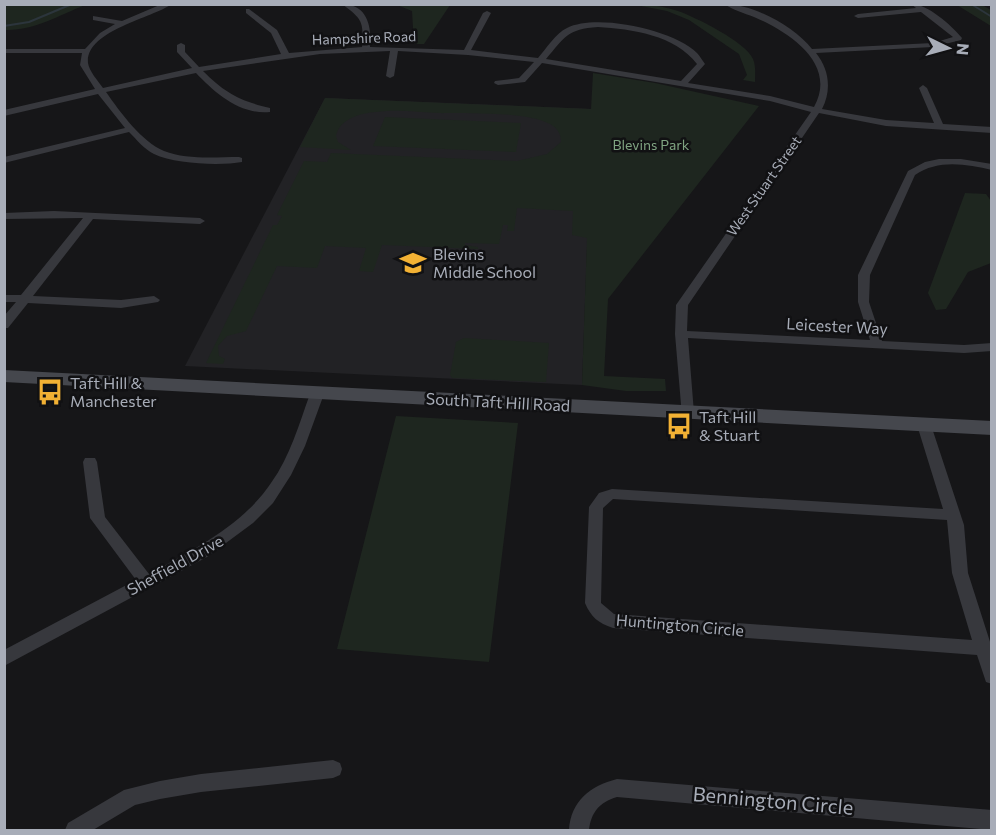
<svg xmlns="http://www.w3.org/2000/svg" width="996" height="835" font-family="Commissioner,sans-serif">
	<style>
		.built { fill: #222225 }
		.green { fill: #1e261f }
		.lines { fill: none; stroke-linecap: round; stroke-linejoin: round }
		.stream { stroke: #2c353c; stroke-width: 2 }
		.minor { fill: #37383d; fill-rule: evenodd }
		.secondary { fill: #45474d; fill-rule: evenodd }
		.labels { text-anchor: middle; stroke-width: 5; stroke-linejoin: round; paint-order: stroke }
		.far-street-label { font-size: 14px; fill: #a8adb8; stroke: #111113 }
		.far-park-label { font-size: 14px; fill: #7fa381; stroke: #111113 }
		.poi-label { font-size: 16px; fill: #a8adb8; stroke: #111113; text-anchor: start }
		.street-label { font-size: 16px; fill: #a8adb8; stroke: #111113 }
		.near-street-label { font-size: 20px; fill: #a8adb8; stroke: #111113 }
	</style>
	<rect width="100%" height="100%" fill="#161618"/>
	<path class="built" d="M325,98L592,109L582,385L185,366Z"/>
	<path class="green" d="M5,4H85V5C60,15 33,31 5,30Z
		M397,5H450L424,44H414L412,11Z
		M636,5C650,4 665,7 678,11C695,17 746,42 753,59C756,66 755,74 755,82L743,80L747,75L739,54L689,20L667,11Z
		M957,5H982L991,10V26Z
		M593,73L655,83L759,106L608,299L604,376L665,379L666,391H626L582,385L587,238L572,235L573,211L517,208L514,231H507L508,225H503L499,244L465,243V245L478,247V249L382,245L373,272L359,271L366,248L325,246L317,268L277,266L246,331L227,336L218,346L219,356L225,359L223,364L206,363L273,225H277L282,216L277,215L304,161L327,162L331,153L517,161L547,154L561,142C561,133 557,128 550,124C526,111 469,114 440,113C419,112 397,109 376,112C361,113 339,119 336,136L338,142L351,150L300,147L325,98L591,109Z
		M385,117L521,123L516,152L373,146Z
		M965,193L986,194L991,201V263L968,272L946,309L936,310L928,293Z
		M464,338L549,343L546,382L452,378L450,375L456,342Z
		M396,416L518,423L489,662L337,649Z"/>
	<g class="lines">
		<path class="stream" d="M971,4L992,17
			M4,26L29,22L72,4"/>
		<path class="minor" d="M162,4H172C152,18 85,31 88,63C89,71 98,81 103,88L192,68L177,52V45L181,43L185,45V52L199,67L281,54L271,33L246,13V9H249L277,30L289,53L362,47C364,21 362,19 342,4C367,4 372,26 370,47L464,50L483,13L487,11L491,13L471,50L538,58C546,49 556,33 567,28C597,13 674,30 697,53C700,56 702,60 705,64L688,83L770,96L814,107C838,64 789,32 754,17C744,13 733,10 724,4C753,4 794,26 812,49L933,43L953,37L921,12L858,18L854,16L858,14L916,8L911,4C928,4 951,25 962,38L961,40L933,47L816,53C829,69 832,90 822,109L886,120L934,123L919,88L923,85L927,88L943,124L992,127V133L886,126L819,113L688,305L687,331L870,340L858,302V275L908,171L925,162L939,159H961L992,164V170C966,164 938,159 915,175L870,275L869,302L882,341L964,345L992,343V351L964,353L688,338L694,413L692,416H682L675,334L676,305L811,112L770,101L542,63L525,82L498,85L494,83L495,81L519,78L534,62L468,55L398,51L394,76L390,78L386,76L390,51L320,54L203,71C225,93 240,101 270,108V112C240,115 215,93 196,73L106,92C120,112 142,142 164,151C187,160 215,157 239,157L242,158V162C220,166 175,164 154,154C144,149 137,140 129,132L4,163V157L125,128L98,94L4,116V110L95,89L80,65L82,53H4V49H85L100,33L115,24L93,20V16L122,21ZM598,27C632,29 675,35 697,64L681,81L546,59C565,37 567,29 598,27Z
			M54,211L200,218L205,221L200,224L93,219L33,296L121,300L154,296L160,300L158,302L121,308L28,303L8,328H4V316L16,302H4V295H21L83,218L4,219V213Z
			M317,390L324,394L305,446L291,475L273,503L253,523L207,557L4,666V650L136,580L90,518L83,462L85,458H95L97,462L105,517L149,574C193,550 242,526 271,483C290,457 299,424 310,394Z
			M924,420L931,425L964,525L968,573L992,648V684L986,682L977,655L613,628C598,623 591,617 585,603L589,507L599,493L612,489L943,509L917,425ZM613,499L947,520L952,573L972,640L614,614L601,603L603,508Z
			M333,760L340,763L342,769L340,775L333,778L201,792L160,799L135,805L93,830H65L68,823L124,790L160,781L201,774Z
			M617,779L992,810V830L617,797C599,802 591,813 589,830H569C571,801 590,786 617,779Z"/>
		<path class="secondary" d="M4,370L992,421V435L4,382Z"/>
	</g>
	<defs>
		<g id="school-bare" transform="scale(2.07)"><path d="M0-5L7-2L0 1L-7-2ZM-4 1L0 2.5L4 1V4Q0 6-4 4Z" fill="#f2b134" stroke="#111113" stroke-width="2.5" paint-order="stroke"/></g>
		<g id="bus-bare" transform="scale(2.07)"><path d="M-5-6H5V4H4V6H2V4H-2V6H-4V4H-5ZM-3.5-4V0h7V-4ZM-3.5 1.2v1.5H-2V1.2ZM2 1.2v1.5H3.5V1.2Z" fill="#f2b134" stroke="#111113" stroke-width="2.5" paint-order="stroke"/></g>
	</defs>
	<g fill-rule="evenodd">
		<use href="#school-bare" x="413" y="263"/>
		<use href="#bus-bare" x="50" y="392"/>
		<use href="#bus-bare" x="679" y="426"/>
	</g>
	<g class="labels">
		<g class="far-street-label">
			<text transform="translate(364 38) rotate(-2)" y="5">Hampshire Road</text>
			<text transform="translate(764 186) rotate(-55)" y="5">West Stuart Street</text>
		</g>
		<g class="far-park-label">
			<text x="651" y="150">Blevins Park</text>
		</g>
		<g class="poi-label">
			<text x="433" y="260">Blevins<tspan x="433" dy="18">Middle School</tspan></text>
			<text x="70" y="389">Taft Hill &amp;<tspan x="70" dy="18">Manchester</tspan></text>
			<text x="699" y="423">Taft Hill<tspan x="699" dy="18">&amp; Stuart</tspan></text>
		</g>
		<g class="street-label">
			<text transform="translate(837 326) rotate(3)" y="6">Leicester Way</text>
			<text transform="translate(498 402) rotate(3)" y="6">South Taft Hill Road</text>
			<text transform="translate(175 565) rotate(-29)" y="6">Sheffield Drive</text>
			<text transform="translate(680 625) rotate(5)" y="6">Huntington Circle</text>
		</g>
		<g class="near-street-label">
			<text transform="translate(773 801) rotate(5)" y="7">Bennington Circle</text>
		</g>
	</g>
	<rect width="996" height="835" fill="none" stroke="#a8adb8" stroke-width="12"/>
	<g transform="translate(948 48) rotate(95)" stroke="#111113" stroke-width="4.5" paint-order="stroke">
	<path d="M0-4.5L10 22L0 15L-10 22Z" fill="#a8adb8"/>
	<text y="-9" font-size="16" font-weight="bold" text-anchor="middle" fill="#a8adb8">N</text>
	</g>
</svg>
